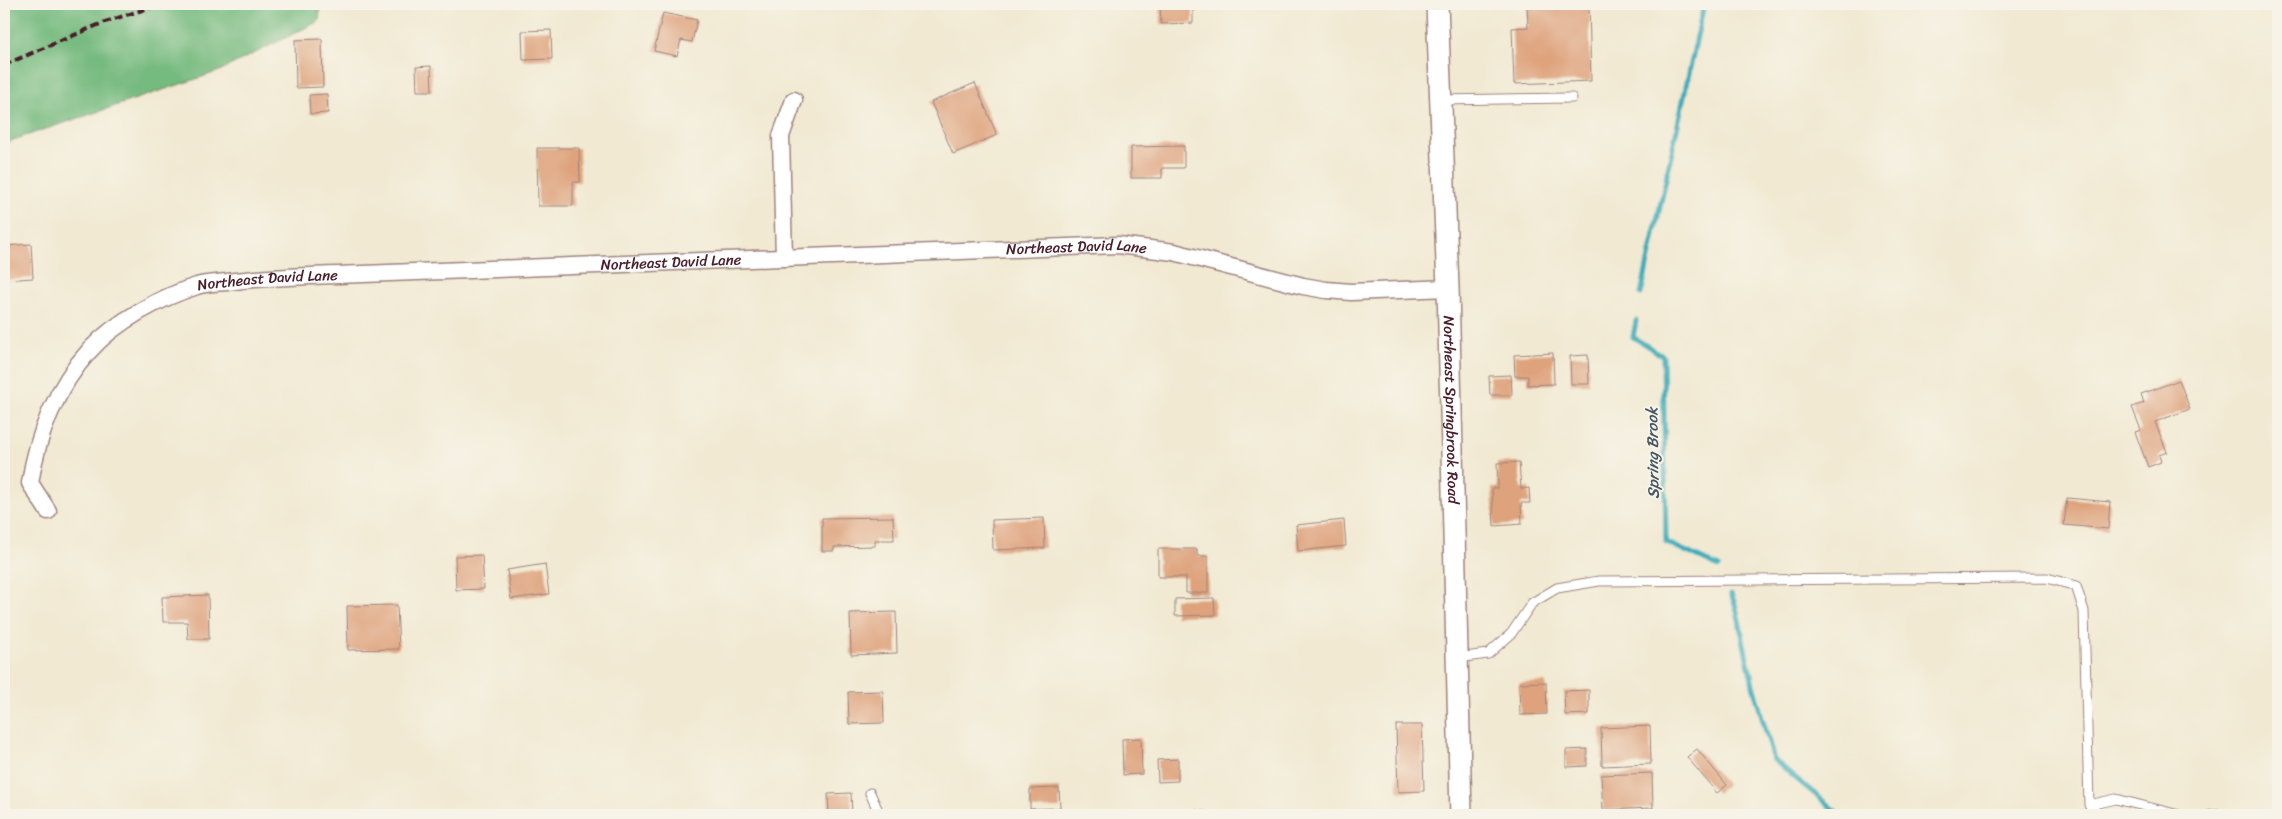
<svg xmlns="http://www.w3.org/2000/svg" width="2282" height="819" font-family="Sriracha,sans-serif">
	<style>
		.forest { fill: #74ba7e; stroke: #5f6c54 }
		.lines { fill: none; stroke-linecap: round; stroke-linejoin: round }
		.stream { stroke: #3dacba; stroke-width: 5 }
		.building { fill: #dea27c }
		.service-casing { stroke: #9e847e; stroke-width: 11 }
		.minor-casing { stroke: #9e847e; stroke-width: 19 }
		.tertiary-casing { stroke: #9e847e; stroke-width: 24 }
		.service { stroke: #fff; stroke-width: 9 }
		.minor { stroke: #fff; stroke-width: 16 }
		.tertiary { stroke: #fff; stroke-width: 21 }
		.rail { stroke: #4a1f2b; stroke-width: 4; stroke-dasharray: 8 4; stroke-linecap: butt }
		.labels { text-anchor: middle; stroke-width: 4; stroke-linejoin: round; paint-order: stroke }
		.street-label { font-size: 15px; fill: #4a1f2b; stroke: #f7f3e8 }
		.water-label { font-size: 16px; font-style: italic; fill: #455764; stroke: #f7f3e8 }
	</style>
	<rect width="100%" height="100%" fill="#f7f3e8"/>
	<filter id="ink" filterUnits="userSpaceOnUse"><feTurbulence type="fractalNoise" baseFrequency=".02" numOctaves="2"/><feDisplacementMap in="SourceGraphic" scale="10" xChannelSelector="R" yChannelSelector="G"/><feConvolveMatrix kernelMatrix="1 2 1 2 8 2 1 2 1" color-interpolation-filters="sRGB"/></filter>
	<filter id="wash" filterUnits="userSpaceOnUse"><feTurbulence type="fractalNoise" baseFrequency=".0096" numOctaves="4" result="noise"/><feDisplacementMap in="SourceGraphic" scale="20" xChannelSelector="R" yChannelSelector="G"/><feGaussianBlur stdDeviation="1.12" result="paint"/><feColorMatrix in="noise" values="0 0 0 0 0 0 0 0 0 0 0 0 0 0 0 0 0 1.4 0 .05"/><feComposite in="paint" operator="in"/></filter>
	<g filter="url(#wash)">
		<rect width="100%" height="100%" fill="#f1e9d2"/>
		<path class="forest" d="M4,4H320L319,21L217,72L13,140L4,146Z"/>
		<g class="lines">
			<path class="stream" d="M1641,294L1704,4
				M1636,321L1633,337L1663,356L1666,542L1719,567
				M1731,594L1736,607L1753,685L1774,760L1840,815"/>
		</g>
		<g id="blocks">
			<path class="building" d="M1160,4H1193V23L1161,24Z
				M1527,4H1589L1591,81L1514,84L1512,28L1528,27Z
				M663,13L697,20L692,42L681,40L677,56L654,51Z
				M551,30L552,59L523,60L522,31Z
				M322,39L323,87L296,88L295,40Z
				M431,66L432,91H417L416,67Z
				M975,83L997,135L953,154L931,102Z
				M327,94L328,113L310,114L309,95Z
				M1184,146V168H1162V178H1131V147Z
				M537,148H579L580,182H573V206H538Z
				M31,244L33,278L4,280V246Z
				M1553,353L1554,384L1528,385V376H1515L1514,355Z
				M1588,355L1589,384H1571L1570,356Z
				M1511,375L1512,395H1490L1489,376Z
				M2179,380L2190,409L2155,422L2167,452L2159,455L2161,462L2148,467L2135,432L2141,430L2132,407L2144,403L2141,394Z
				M1519,462L1521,489L1529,488L1530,503H1521L1522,524L1494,526L1492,488H1498L1497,463Z
				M2067,498L2110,502L2108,529L2064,525Z
				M893,517L894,540H875V546L834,547V551H822V518Z
				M1044,518L1045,548L993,550L992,520Z
				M1344,520L1346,546L1298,551L1296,525Z
				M1158,549H1197V556H1208V593H1186V577H1158Z
				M482,555L484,589L456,590L455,556Z
				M545,564L549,594L511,599L507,570Z
				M208,595L209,639H188L187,622H163L162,597Z
				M1214,598L1215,615L1175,616V599Z
				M397,605L399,649L348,650L347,606Z
				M896,612L897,653L851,655L850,613Z
				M1546,682L1547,714L1520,715L1519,683Z
				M1589,690V714L1565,715L1564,691Z
				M883,691L884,723L849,724L848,692Z
				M1396,725H1422L1424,791L1398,792Z
				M1650,726L1651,764L1602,766L1601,728Z
				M1141,738L1142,774L1123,775L1122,739Z
				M1587,749V766L1566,767V750Z
				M1697,749L1727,785L1717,793L1687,757Z
				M1178,759V781L1158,782L1157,760Z
				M1652,773L1653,808L1603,810L1601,775Z
				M1059,788L1060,808L1030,809V789Z
				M851,793L852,815H829L828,794Z
				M1196,810L1218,813L1217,815H1195Z"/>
		</g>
	</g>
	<g filter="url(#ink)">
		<use href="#blocks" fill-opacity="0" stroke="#9e847e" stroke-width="1"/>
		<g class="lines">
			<g class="service-casing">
				<path id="service" d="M1441,100L1572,98
					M1457,658L1488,654L1511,634L1532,603L1557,588L1599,581L2047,578L2076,586L2084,611L2089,805L2116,799L2179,815
					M870,793L880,815
					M2211,815H2235"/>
			</g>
			<g class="minor-casing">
				<g id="minor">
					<path d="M784,258L781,136L794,100"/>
					<path id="s1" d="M48,511L30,483C37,435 57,386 90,350C115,322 161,297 197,286C206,283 217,283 227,282C271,276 318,276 363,274L1118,245L1174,252L1303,286L1326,290L1351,292L1448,288"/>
				</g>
			</g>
			<g class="tertiary-casing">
				<g id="tertiary">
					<path id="s2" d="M1437,4L1448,288L1461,815"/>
				</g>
			</g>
			<use href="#service" class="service"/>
			<use href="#minor" class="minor"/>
			<use href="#tertiary" class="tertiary"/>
			<path class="rail" d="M4,65L105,22L161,4"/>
		</g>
	</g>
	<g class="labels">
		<g class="street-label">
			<text dy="5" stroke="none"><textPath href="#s1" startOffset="1188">Northeast David Lane</textPath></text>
			<text dy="5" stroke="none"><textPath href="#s1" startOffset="782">Northeast David Lane</textPath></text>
			<text dy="5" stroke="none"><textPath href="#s1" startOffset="378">Northeast David Lane</textPath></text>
			<text dy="5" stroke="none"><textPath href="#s2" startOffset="406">Northeast Springbrook Road</textPath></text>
		</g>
		<g class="water-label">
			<text transform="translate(1652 453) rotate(-91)" y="6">Spring Brook</text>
		</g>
	</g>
	<rect width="2282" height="819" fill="none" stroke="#f7f3e8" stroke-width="20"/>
</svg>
